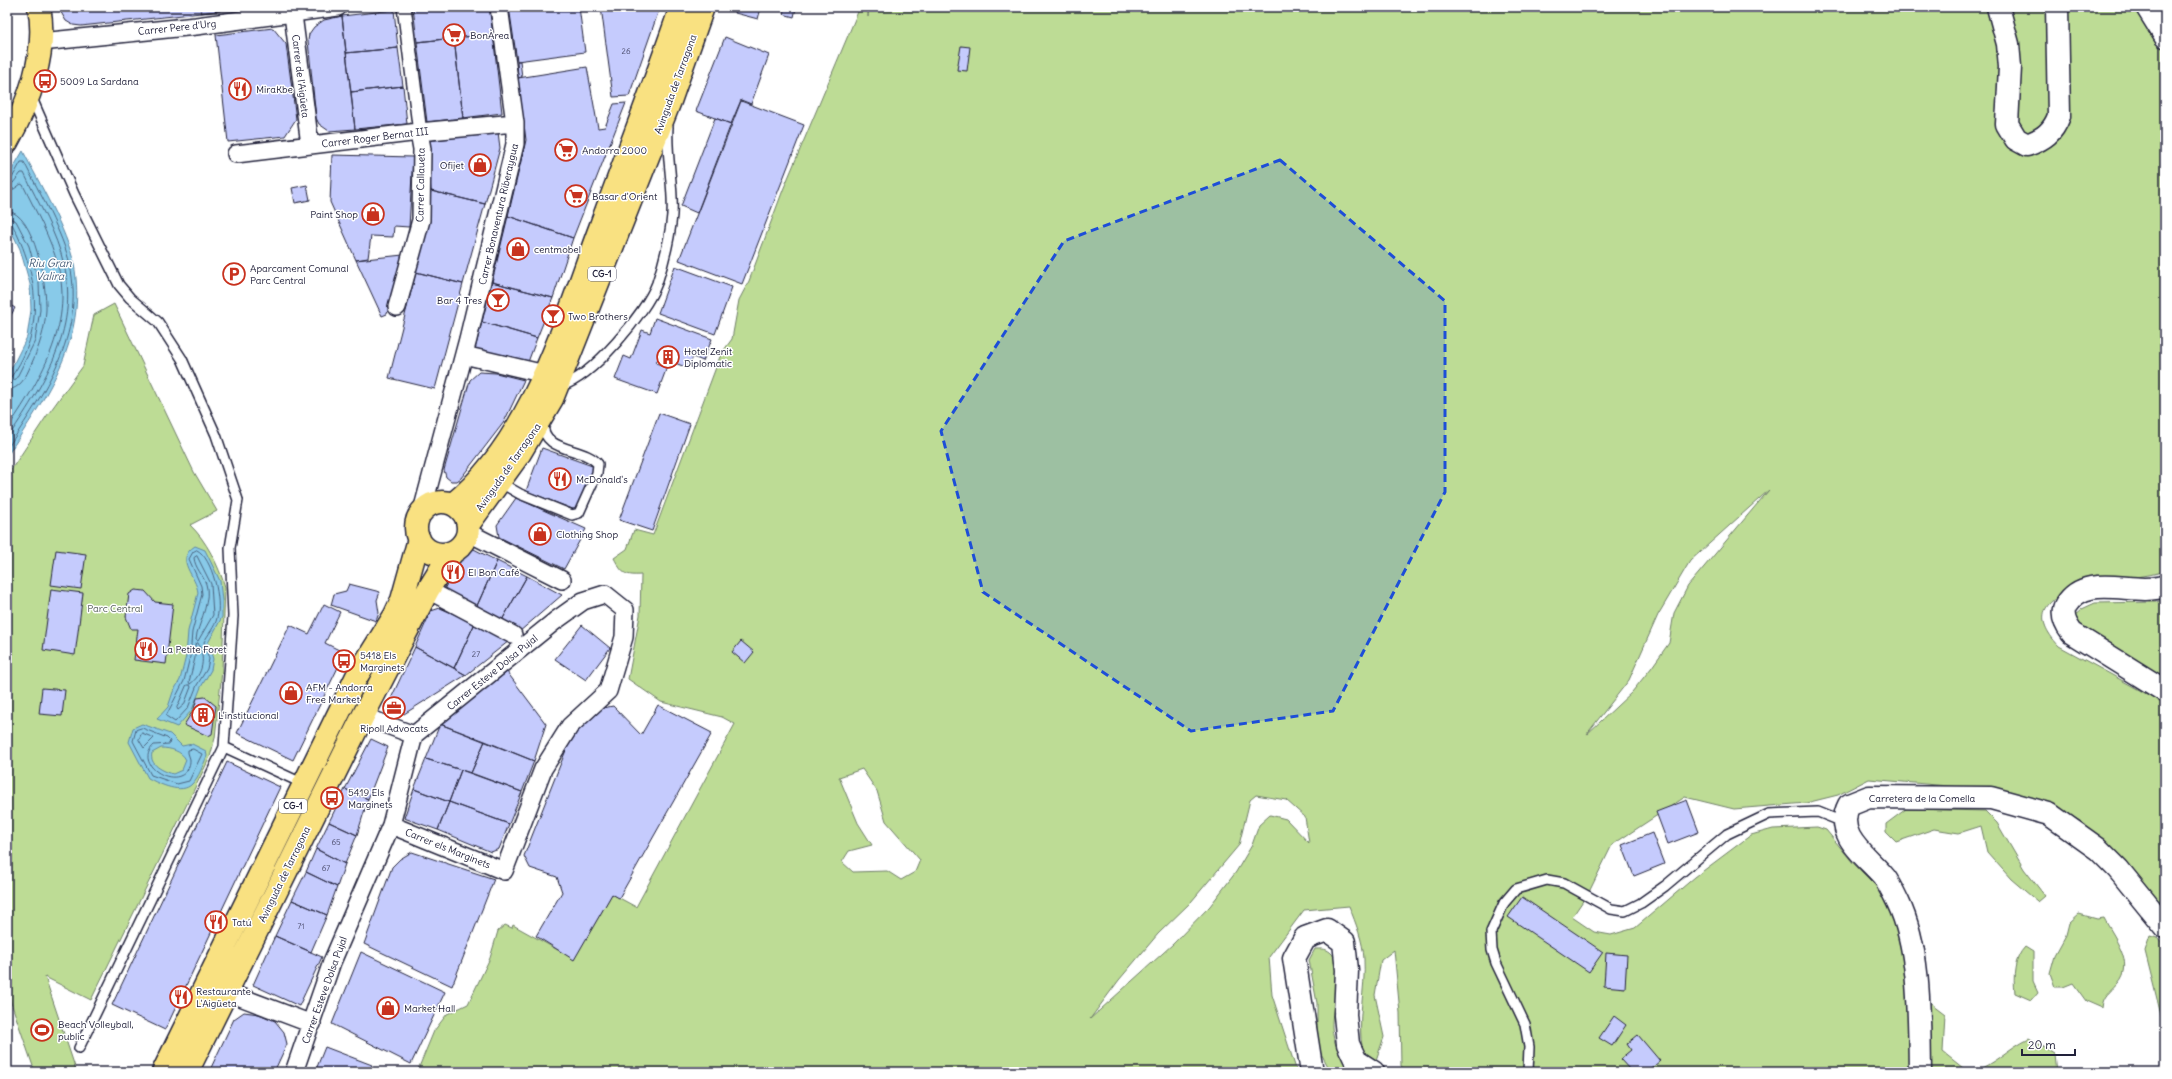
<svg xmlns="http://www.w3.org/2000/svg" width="2172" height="1079" font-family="Delius,sans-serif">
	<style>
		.green { fill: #bddc95; stroke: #707f68; fill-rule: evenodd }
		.water { fill: #88cae9; stroke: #5f87a3; fill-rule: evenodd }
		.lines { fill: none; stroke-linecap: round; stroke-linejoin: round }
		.shore { stroke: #4b6581; stroke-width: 1 }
		.building { fill: #c5cbfd; stroke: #22223b }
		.service-casing { stroke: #22223b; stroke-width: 12 }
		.pedestrian-casing { stroke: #22223b; stroke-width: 16 }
		.minor-casing { stroke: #22223b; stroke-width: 20 }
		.secondary-casing { stroke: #22223b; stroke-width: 25 }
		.primary-casing { stroke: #22223b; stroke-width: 25 }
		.trunk-casing { stroke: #22223b; stroke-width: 25 }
		.service { stroke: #fff; stroke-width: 9 }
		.pedestrian { stroke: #fff; stroke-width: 13 }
		.minor { stroke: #fff; stroke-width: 17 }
		.secondary { stroke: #fff; stroke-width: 22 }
		.primary { stroke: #f9e181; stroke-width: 22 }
		.trunk { stroke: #f9e181; stroke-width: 22 }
		.marked { fill: #1d4ed8; fill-opacity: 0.2; stroke: #1d4ed8; stroke-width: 3; stroke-dasharray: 8 5; stroke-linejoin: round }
		.labels { text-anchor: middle; stroke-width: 3; stroke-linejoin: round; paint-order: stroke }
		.number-label { font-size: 8px; fill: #4b4c6c }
		.shield { fill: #fff; stroke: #646476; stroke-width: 1 }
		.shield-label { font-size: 9px; font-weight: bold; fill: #22223b }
		.street-label { font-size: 10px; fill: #22223b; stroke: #fff }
		.poi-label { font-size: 10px; fill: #22223b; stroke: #fff; text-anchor: start }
		.park-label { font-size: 10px; fill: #505a56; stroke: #fff }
		.water-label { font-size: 11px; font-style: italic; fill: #465d78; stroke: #fff }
	</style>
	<rect width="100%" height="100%" fill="#fff"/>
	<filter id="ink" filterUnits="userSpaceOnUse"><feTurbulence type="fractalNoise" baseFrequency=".025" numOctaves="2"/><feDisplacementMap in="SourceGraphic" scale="8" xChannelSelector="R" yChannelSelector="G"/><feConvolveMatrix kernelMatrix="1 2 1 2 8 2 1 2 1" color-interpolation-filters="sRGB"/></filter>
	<g filter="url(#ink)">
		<path class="green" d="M860,7H868V17L869,7H2165V571C2132,583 1999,582 2059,646L2165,704V910L2109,846L2080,821L2051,806L2024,795L1993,790L1869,779L1838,795L1806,803L1734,809L1685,797L1612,845L1589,892L1572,917L1594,932L1611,935L1635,928L1695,877L1751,835L1773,829L1817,827L1826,830L1854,864L1880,890L1897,921L1907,967L1912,1072H1408L1401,1066L1400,1013L1394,950L1381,960L1375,995L1384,1037L1376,1060L1363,1051C1356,1021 1366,990 1364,959C1363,941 1356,924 1349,906L1304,910L1269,957L1272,995L1297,1072H417L434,1031L447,1014L468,1004L490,958L498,931L505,925L512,928L513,925L574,959L612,894L636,907L735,724L722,717L661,702L628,679L640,615L641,575C624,576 622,573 614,558L627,549L634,530L653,535L721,354L732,339L739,300L749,281L783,190ZM1769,490L1688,586L1674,613L1669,643L1652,667L1632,692L1586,735L1629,680L1658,615L1690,561ZM862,769L877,791L886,821L920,860L915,872L901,880L887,871L853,872L842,862L849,851L872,845L858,823L839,777ZM1256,795L1286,800L1305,817L1309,843L1286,819L1270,815L1259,825L1252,845L1236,872L1210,906L1173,944L1090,1019L1119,980L1158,934L1191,902L1239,845L1250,800Z
			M114,304L194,472L217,511L190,525C206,540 219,566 225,587L222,671L215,738L210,757L91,1000L45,977L76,1070L70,1072H35L7,991V476L46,417L83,366L94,315Z
			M2165,598V679L2111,651L2072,618L2082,609L2095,603L2158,602Z
			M1906,809L1985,811L1997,823L2024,869L2045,896L2038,902L2011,879L1987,852L1981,826L1959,833L1934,829L1896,842L1886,832V824Z
			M2079,914L2097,919L2104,918C2113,936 2136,963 2118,983C2110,993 2103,995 2102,1008L2086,1001L2073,983L2063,987H2055L2050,973L2055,955L2066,935L2069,923Z
			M2150,936L2157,938L2165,947V1021L2162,1019L2145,951Z
			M2025,947L2033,952V981L2038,992L2031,1000L2015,993C2013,977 2014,958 2025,947Z
			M1315,949C1320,949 1325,948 1330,952C1345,963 1331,1009 1332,1027C1333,1046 1342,1057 1351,1072H1331L1317,1046V1003L1309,960Z
			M1928,1001L1945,1014L1943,1052L1968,1072H1930Z
			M2029,1038L2055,1054L2057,1072H1972C1994,1065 2008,1048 2029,1038Z"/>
		<path class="water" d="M23,151C39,183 67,230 74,264C88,340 46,396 7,456V377L27,337L31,310L30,284L20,249L7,222V178Z
			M195,546L205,550L220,581L222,601V617L208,643L213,659L211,670L201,687L192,710L177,727L157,719L168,707L173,692L180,680L186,656L188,631L198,593C197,576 173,560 195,546Z
			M142,724L170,734L182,746L192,744L206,751L207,756C203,765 199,777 192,784C182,795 159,784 148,778L129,742L133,728ZM161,748C170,748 182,751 186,760L182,770L173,774C163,771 149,765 152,753Z"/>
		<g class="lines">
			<path class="shore" d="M7,179L12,178L21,162H24C39,192 63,233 70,265C85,336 44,392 7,449
				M7,184L13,183L21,173H24C38,203 57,233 64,265C80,330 41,388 7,439
				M7,190L14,189L21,184L23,185C36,212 51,238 58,266C74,325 39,382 7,429
				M7,211C35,212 47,288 46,310C45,330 39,347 31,365C26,376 21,389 7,390
				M7,217L16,221L29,246L39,283L40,310L35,341L16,379L7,384
				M7,222L12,224C38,273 46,330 11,377L7,379
				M197,550C213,558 222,602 217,618C215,627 208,634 204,642L209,659L207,669L197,685L188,708L175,722L166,716L184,681L190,657L192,632L202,594L201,586L189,559L193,552Z
				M197,556L211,584L213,615L198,641L196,640L197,633C201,620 211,598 206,584C203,575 195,568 194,558Z
				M198,643C206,657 203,675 190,684L189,682L195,658V645Z
				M187,685H190L191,687L184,705L178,710L177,708Z
				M142,728L167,738L170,741L169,744L154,745C130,767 185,795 190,762C191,758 187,754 188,750L193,749L202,754L189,781L177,784L151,775L133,741L136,730Z
				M142,733L154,738L144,748L139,740Z"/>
		</g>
		<path class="building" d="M58,7H200L201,13L81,26L73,25L66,21Z
			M200,7H250L201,13Z
			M200,7H250L201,13Z
			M413,7H489L493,34L417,42Z
			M509,7H579L585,52L517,61Z
			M601,7H660L629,96L613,97Z
			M737,7H758L761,8L758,19L735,13Z
			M785,7L796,8L794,17L783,14Z
			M394,10L398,48L346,53L342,16Z
			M342,16L355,129L329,131L319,124L316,118L308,41L309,34L314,27L324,20Z
			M273,28L286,44L296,119L285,136L228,142L216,35Z
			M493,34L502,113L463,118L454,38Z
			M725,37L769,55L751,104L741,100L731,124L696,111Z
			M454,38L463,118L427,122L417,42Z
			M961,46L970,47L967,71L957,70Z
			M398,48L403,86L351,92L346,53Z
			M517,61H520L522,77L518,78Z
			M587,67L598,128L605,127L614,104L626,103L573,238L508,216L526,140L518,78Z
			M403,86L407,124L355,129L351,92Z
			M741,101L804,125L742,284L679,260Z
			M715,118L731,124L697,213L681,206Z
			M498,132L500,148L485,204L431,191L427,141Z
			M332,155L413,157L409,227L394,226L393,237L371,236L368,258L356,260L330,202Z
			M307,185L310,200L295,203L292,188Z
			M431,191L485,204L463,284L416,272Z
			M508,216L573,238L553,298L492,282Z
			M403,255L387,314L382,316L356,260Z
			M675,266L732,287L715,334L658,313Z
			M416,272L463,284L435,389L389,378Z
			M492,282L553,298L537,338L482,322Z
			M7,303L15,308L7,322Z
			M655,318L712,339L703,361L693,357L688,368L659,357L656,363L667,367L657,394L615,379L624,356L631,359L642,330L650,333Z
			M482,322L537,338L528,362L475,349Z
			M479,372L496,373L524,380L504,422L461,478L457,481H451L446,477L444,470L470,380Z
			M659,413L690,424L652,531L619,520Z
			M542,448L595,467L578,511L526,491Z
			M516,498L586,529L564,569L499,537L497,525Z
			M468,546L497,561L476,608L443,591Z
			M56,550L86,554L81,589L51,585Z
			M497,561L527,576L501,622L476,608Z
			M527,576L562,595L519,632L501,622Z
			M349,584L380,592L377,600L379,613L376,621L331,605L334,594L346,591Z
			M51,589L83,593L75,655L43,650Z
			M135,590L145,591L155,602L173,604L166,664L134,660L138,629H131L126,617L129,594Z
			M324,604L340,612L325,643L345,653L293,760L237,733L290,625L309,634Z
			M440,608L475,623L454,668L415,647L431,611Z
			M475,623L509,641L466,675L454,668Z
			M582,625L610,648L586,680L555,659Z
			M741,641L754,652L745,663L732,652Z
			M415,647L466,675L404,714L388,705Z
			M507,672L546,724L534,761L440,724Z
			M42,688L65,690L62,716L39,714Z
			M205,697L216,706L212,734L208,736L184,725L194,709L197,698Z
			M658,705L712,733L619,898L612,894L574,960L536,936L562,892L557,877L530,868L524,856L572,735L603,708L613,706L641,735Z
			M440,724L485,741L471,773L426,759Z
			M371,739L388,747L368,799L345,789Z
			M485,741L534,761L522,792L471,773Z
			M426,759L461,770L449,802L414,789Z
			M227,762L280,787L165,1030L112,1005Z
			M461,770L522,792L509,824L449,802Z
			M345,789L368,799L357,835L329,822Z
			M414,789L449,802L438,830L404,818Z
			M1687,800L1699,832L1668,844L1656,812Z
			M449,802L509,824L499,849L491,852L438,830Z
			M329,822L357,835L345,864L316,849Z
			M1652,833L1664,864L1634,876L1622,845Z
			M316,849L345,864L337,887L306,872Z
			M412,852L494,879L452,986L364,944L392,867L400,859Z
			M306,872L337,887L327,915L292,900Z
			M1522,897L1603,952L1589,972L1508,917Z
			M292,900L327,915L311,952L275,936Z
			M275,936L322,957L299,1006L253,985Z
			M361,952L445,992L411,1064L332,1024Z
			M1606,953L1627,955L1625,988L1604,986Z
			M244,1012L259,1014L275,1021L284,1032L287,1044L274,1072H209L234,1019Z
			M1614,1016L1626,1025L1612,1046L1599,1038Z
			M1638,1035L1660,1061L1647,1072H1627L1630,1070L1620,1059L1631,1050L1627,1044Z
			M325,1047L372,1065L370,1072H315Z"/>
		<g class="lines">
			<g class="service-casing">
				<path id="service" d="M31,96L74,194L119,285L130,298L158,322L182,359L216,435L238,500L230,548L233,616L224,747L79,1048
					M561,386C592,377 646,313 657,283C664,262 670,237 672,215C674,186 666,156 668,127
					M499,482L520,494L572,515L579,513L597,473L598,464C584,446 542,454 543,422
					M224,747L304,784
					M1528,1072L1529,1047L1525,1024L1496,963L1492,950L1491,932L1504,903L1516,889L1547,880L1564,883L1611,909L1625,911L1641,903L1665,886L1727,834L1769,814L1818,812L1843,822"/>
			</g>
			<g class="pedestrian-casing">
				<path id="pedestrian" d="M404,7L419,125"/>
			</g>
			<g class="minor-casing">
				<path id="minor" d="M292,7L310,145
					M41,42L196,26L338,7
					M236,154L419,132L515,123
					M397,307L421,220L422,149L419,132
					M464,355L545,374
					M422,511L468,339L515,144V123L499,7
					M468,530L475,536L562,580
					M428,590L513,635
					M363,716L414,735
					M227,992L312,1024
					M294,1072L332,962L391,825L414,735L555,621L583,601L605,594L625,610L624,637L608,691L570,726L543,769L504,871L391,825"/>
			</g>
			<g class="secondary-casing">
				<path id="secondary" d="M1998,7L2008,44L2010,67L2007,124L2016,139L2027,145C2044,139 2053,132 2059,116L2057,7
					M2147,7L2165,36
					M2165,586C2134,597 2087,571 2066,605C2060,615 2066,625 2072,633L2165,691
					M1312,1072L1294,958L1305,938L1327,930L1344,942L1347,970L1345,1015L1348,1044L1356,1061L1373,1072
					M1920,1072C1919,1019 1921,950 1898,902C1894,894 1890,885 1885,878C1868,857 1833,836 1849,805L1869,797L1991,798L2049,814L2098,849L2118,869L2165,927"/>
			</g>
			<g class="primary-casing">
				<path id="primary" d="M7,142C29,103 48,52 39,7"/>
			</g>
			<g class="trunk-casing">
				<path id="trunk" d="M416 528a26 26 0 1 1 52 0a26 26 0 1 1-52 0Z
					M453,504C533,439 565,321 600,228C627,154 656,81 681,7
					M468,525L520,453L552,399L670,101L703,7
					M163,1072L357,676L395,615L402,600L419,539
					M187,1072L363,716L428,590L447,559L454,551"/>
			</g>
			<use href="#service" class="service"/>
			<use href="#pedestrian" class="pedestrian"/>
			<use href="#minor" class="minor"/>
			<use href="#secondary" class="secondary"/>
			<use href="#primary" class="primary"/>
			<use href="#trunk" class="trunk"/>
		</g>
	</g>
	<path class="marked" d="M1280,160L1445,301V492L1333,711L1191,731L983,592L941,431L1064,241Z"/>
	<defs>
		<g id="supermarket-ring" transform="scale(1.15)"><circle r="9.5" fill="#fff" stroke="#c8321e" stroke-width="1.5"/><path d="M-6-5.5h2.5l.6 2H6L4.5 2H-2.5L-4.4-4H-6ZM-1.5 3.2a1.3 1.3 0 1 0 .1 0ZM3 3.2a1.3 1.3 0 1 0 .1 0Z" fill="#c8321e"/></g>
		<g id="bus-ring" transform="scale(1.15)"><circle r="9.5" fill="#fff" stroke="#c8321e" stroke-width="1.5"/><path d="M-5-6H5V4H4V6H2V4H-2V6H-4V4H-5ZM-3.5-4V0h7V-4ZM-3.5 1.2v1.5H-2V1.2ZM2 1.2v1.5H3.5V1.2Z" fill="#c8321e"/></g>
		<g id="restaurant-ring" transform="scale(1.15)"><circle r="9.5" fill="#fff" stroke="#c8321e" stroke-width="1.5"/><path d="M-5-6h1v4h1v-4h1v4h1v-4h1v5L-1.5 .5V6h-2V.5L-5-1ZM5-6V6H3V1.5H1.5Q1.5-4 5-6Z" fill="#c8321e"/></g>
		<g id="shop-ring" transform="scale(1.15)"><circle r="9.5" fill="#fff" stroke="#c8321e" stroke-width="1.5"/><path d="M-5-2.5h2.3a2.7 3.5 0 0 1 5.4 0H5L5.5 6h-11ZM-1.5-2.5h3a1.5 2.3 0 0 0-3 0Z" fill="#c8321e"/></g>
		<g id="parking-ring" transform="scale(1.15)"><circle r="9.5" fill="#fff" stroke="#c8321e" stroke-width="1.5"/><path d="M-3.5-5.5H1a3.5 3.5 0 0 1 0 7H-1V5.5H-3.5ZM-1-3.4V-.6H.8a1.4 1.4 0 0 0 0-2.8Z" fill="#c8321e"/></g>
		<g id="bar-ring" transform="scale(1.15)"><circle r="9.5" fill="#fff" stroke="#c8321e" stroke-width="1.5"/><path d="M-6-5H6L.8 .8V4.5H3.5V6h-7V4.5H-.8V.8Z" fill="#c8321e"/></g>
		<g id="building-ring" transform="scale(1.15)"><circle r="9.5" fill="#fff" stroke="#c8321e" stroke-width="1.5"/><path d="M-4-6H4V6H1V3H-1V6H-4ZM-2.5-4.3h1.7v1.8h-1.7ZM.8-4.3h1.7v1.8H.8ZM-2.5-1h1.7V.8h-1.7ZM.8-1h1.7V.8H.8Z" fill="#c8321e"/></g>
		<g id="office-ring" transform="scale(1.15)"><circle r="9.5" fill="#fff" stroke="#c8321e" stroke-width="1.5"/><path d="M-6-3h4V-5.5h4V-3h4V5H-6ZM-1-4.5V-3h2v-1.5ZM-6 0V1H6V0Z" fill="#c8321e"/></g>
		<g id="stadium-ring" transform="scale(1.15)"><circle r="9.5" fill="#fff" stroke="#c8321e" stroke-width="1.5"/><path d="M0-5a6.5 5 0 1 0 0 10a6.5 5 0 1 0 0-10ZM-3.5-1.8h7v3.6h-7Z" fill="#c8321e"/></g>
	</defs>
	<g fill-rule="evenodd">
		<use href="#supermarket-ring" x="454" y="35"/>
		<use href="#bus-ring" x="45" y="81"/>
		<use href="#restaurant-ring" x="240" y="89"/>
		<use href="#supermarket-ring" x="566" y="150"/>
		<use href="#shop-ring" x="480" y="165"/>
		<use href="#supermarket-ring" x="576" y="196"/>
		<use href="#shop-ring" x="373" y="214"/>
		<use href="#shop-ring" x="518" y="249"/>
		<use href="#parking-ring" x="234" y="274"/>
		<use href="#bar-ring" x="498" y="300"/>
		<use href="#bar-ring" x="553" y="316"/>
		<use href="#building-ring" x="668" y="357"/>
		<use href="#restaurant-ring" x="560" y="479"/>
		<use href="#shop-ring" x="540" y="534"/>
		<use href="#restaurant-ring" x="453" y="572"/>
		<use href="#restaurant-ring" x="146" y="649"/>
		<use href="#bus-ring" x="344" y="661"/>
		<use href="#shop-ring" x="291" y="693"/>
		<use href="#office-ring" x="394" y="708"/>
		<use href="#building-ring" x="203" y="715"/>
		<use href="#bus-ring" x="332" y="798"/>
		<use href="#restaurant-ring" x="216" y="922"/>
		<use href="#restaurant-ring" x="181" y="997"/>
		<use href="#shop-ring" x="388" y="1008"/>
		<use href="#stadium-ring" x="42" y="1030"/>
	</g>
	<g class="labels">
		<g class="number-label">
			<text x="626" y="54">26</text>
			<text x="476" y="657">27</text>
			<text x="336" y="845">65</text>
			<text x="326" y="871">67</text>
			<text x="301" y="929">71</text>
		</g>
		<g class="shield">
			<rect x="588" y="267" width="28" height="14" rx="3"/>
			<rect x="279" y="799" width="28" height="14" rx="3"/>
		</g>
		<g class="shield-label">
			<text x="602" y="277">CG-1</text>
			<text x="293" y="809">CG-1</text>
		</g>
		<g class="street-label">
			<text transform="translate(177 27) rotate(-6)" y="4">Carrer Pere d'Urg</text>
			<text transform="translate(301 76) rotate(83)" y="4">Carrer de l'Aigüeta</text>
			<text transform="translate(675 84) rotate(-70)" y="4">Avinguda de Tarragona</text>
			<text transform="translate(375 137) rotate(-7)" y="4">Carrer Roger Bernat III</text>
			<text transform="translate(420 185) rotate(-89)" y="4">Carrer Callaueta</text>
			<text transform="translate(498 214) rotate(-77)" y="4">Carrer Bonaventura Riberaygua</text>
			<text transform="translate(508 467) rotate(-55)" y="4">Avinguda de Tarragona</text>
			<text transform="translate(492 672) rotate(-39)" y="4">Carrer Esteve Dolsa Pujal</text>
			<text x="1922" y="802">Carretera de la Comella</text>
			<text transform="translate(448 848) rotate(22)" y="4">Carrer els Marginets</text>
			<text transform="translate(284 874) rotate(-64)" y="4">Avinguda de Tarragona</text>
			<text transform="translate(324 990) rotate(-70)" y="4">Carrer Esteve Dolsa Pujal</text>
		</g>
		<g class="poi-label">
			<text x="470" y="39">BonÀrea</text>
			<text x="60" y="85">5009 La Sardana</text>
			<text x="256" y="93">MiraKbe</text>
			<text x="582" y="154">Andorra 2000</text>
			<text x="464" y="169" text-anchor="end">Ofijet</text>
			<text x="592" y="200">Basar d'Orient</text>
			<text x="358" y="218" text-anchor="end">Paint Shop</text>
			<text x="534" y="253">centmobel</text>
			<text x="250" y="272">Aparcament Comunal<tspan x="250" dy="12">Parc Central</tspan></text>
			<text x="482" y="304" text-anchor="end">Bar 4 Tres</text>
			<text x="568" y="320">Two Brothers</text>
			<text x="684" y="355">Hotel Zenit<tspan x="684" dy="12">Diplomatic</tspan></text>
			<text x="576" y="483">McDonald's</text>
			<text x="556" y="538">Clothing Shop</text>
			<text x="468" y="576">El Bon Café</text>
			<text x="162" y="653">La Petite Foret</text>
			<text x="360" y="659">5418 Els<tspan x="360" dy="12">Marginets</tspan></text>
			<text x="306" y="691">AFM - Andorra<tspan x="306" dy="12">Free Market</tspan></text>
			<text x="218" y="719">L’institucional</text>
			<text x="394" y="732" text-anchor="middle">Ripoll Advocats</text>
			<text x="348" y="796">5419 Els<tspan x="348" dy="12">Marginets</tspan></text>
			<text x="232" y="926">Tatú</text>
			<text x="196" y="995">Restaurante<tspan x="196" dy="12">L'Aigüeta</tspan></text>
			<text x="404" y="1012">Market Hall</text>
			<text x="58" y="1028">Beach Volleyball,<tspan x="58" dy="12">public</tspan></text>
		</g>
		<g class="park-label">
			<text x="115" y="612">Parc Central</text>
		</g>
		<g class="water-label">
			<text x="50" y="267">Riu Gran<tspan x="50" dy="13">Valira</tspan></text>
		</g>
	</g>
	<rect width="2172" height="1079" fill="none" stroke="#fff" stroke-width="24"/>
	<rect x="12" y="12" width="2148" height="1055" fill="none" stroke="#22223b" stroke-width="1.5" filter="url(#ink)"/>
	<path d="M2022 1049v6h53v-6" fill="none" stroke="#22223b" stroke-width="2"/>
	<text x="2028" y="1049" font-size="12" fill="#22223b" stroke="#ffffff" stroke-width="3" paint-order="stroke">20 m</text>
</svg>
